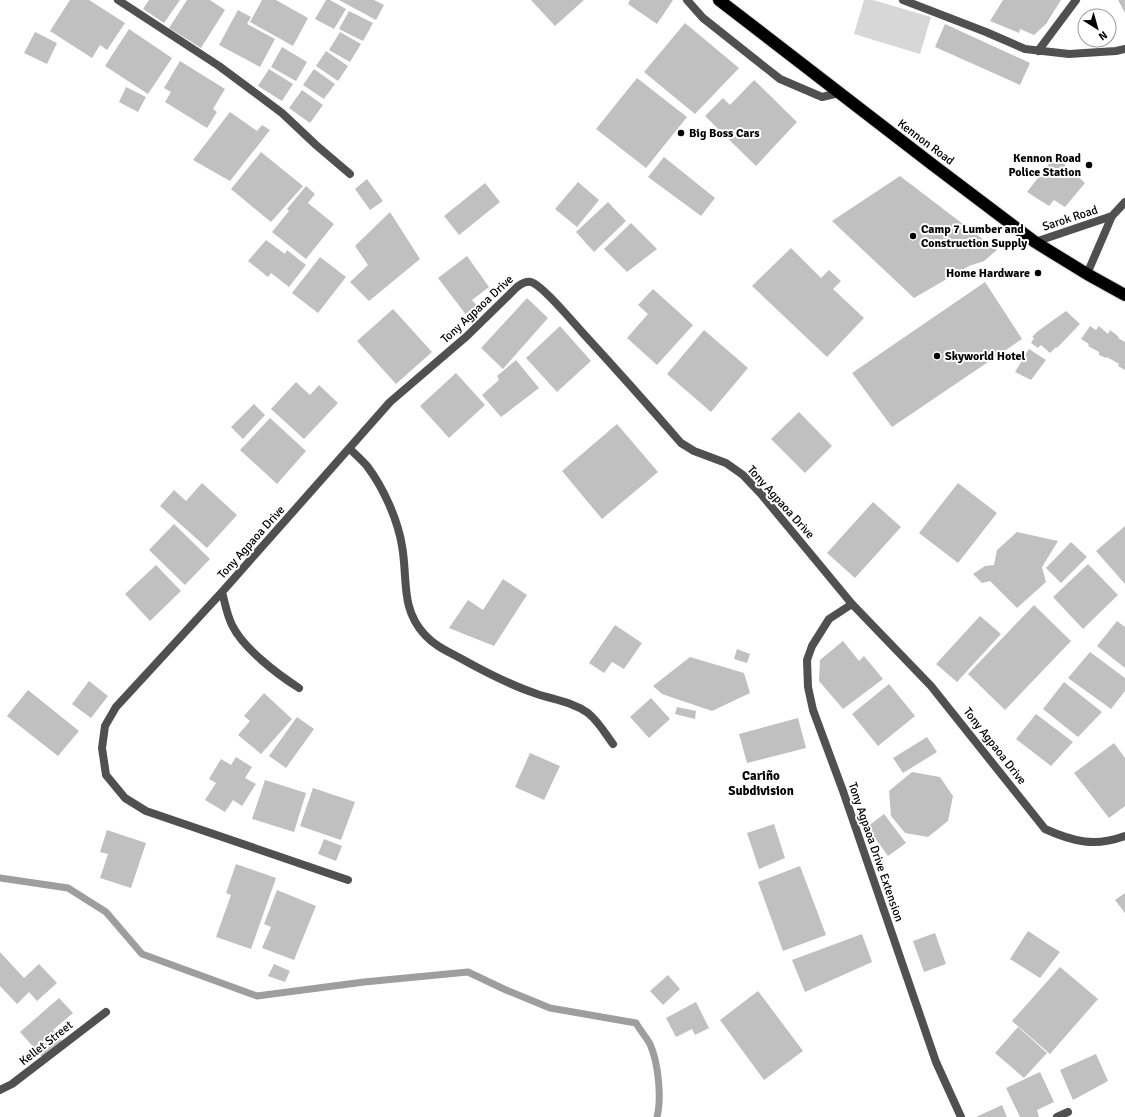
<svg xmlns="http://www.w3.org/2000/svg" width="1125" height="1117" font-family="Signika,sans-serif">
	<style>
		.green { fill: #d7d7d7 }
		.lines { fill: none; stroke-linecap: round; stroke-linejoin: round }
		.stream { stroke: #9e9e9e; stroke-width: 7 }
		.building { fill: #c0c0c0 }
		.highway-casing { stroke: #dbdbdb; stroke-width: 14 }
		.lane { stroke: #505050; stroke-width: 8 }
		.street { stroke: #505050; stroke-width: 8 }
		.highway { stroke: #000; stroke-width: 12 }
		.poi-dot { fill: #000; stroke: #fff; stroke-width: 1.5 }
		.labels { text-anchor: middle; stroke-width: 4; stroke-linejoin: round; paint-order: stroke }
		.poi-label { font-size: 12px; font-weight: bold; fill: #000; stroke: #fff; text-anchor: start }
		.street-label { font-size: 12px; fill: #000; stroke: #fff }
		.neighbourhood-label { font-size: 13px; font-weight: bold; fill: #000; stroke: #fff }
	</style>
	<rect width="100%" height="100%" fill="#fff"/>
	<path class="green" d="M864,0H873L931,17L920,54L854,34Z"/>
	<g class="lines">
		<path class="stream" d="M0,878L68,888L106,912L142,954L257,996L364,982L468,972L506,990L550,1008L636,1023C640,1030 646,1037 650,1044C658,1062 662,1097 657,1117"/>
	</g>
	<path class="building" d="M70,0H89L125,23L107,50L100,45L92,58L50,31Z
		M149,0H180L164,23L143,9Z
		M187,0H210L225,10L201,48L169,28Z
		M262,0H276L308,18L293,46L250,22Z
		M326,0H330L346,9L334,29L315,19Z
		M339,0H374L384,5L376,20Z
		M531,0H584L555,26Z
		M630,0H673L657,24L628,4Z
		M1003,0H1061L1046,24L1034,35L1020,29L1019,33L990,21Z
		M1118,0H1125V13Z
		M238,10L251,17L247,24L275,39L260,67L219,45Z
		M349,11L373,23L363,41L339,29Z
		M685,23L739,68L695,114L644,72Z
		M945,24L1030,63L1020,85L935,47Z
		M129,29L172,58L148,94L105,66Z
		M35,32L57,43L47,64L24,53Z
		M340,32L361,44L350,62L329,50Z
		M282,47L307,62L296,81L271,67Z
		M326,51L348,66L338,81L316,66Z
		M180,61L225,89L213,109L217,112L207,128L165,102L171,92L164,88Z
		M269,69L293,84L282,101L258,86Z
		M314,69L335,84L324,99L303,85Z
		M637,78L687,117L646,168L596,129Z
		M754,80L797,122L756,166L705,116L723,98L730,105Z
		M126,87L146,97L138,112L119,102Z
		M302,90L323,105L310,123L289,108Z
		M230,112L257,131L262,125L270,130L230,181L193,160Z
		M261,152L303,186L271,222L231,189Z
		M1055,156L1085,183L1065,207L1054,200L1049,206L1027,192Z
		M664,157L715,198L701,216L648,177Z
		M900,176L997,250L984,261L969,266L914,298L832,221Z
		M367,179L383,201L370,210L355,189Z
		M578,182L599,200L577,227L555,209Z
		M485,183L500,202L459,235L444,216Z
		M306,186L315,194L308,203L334,224L306,259L272,232L289,211L287,209Z
		M608,202L626,221L594,252L576,232Z
		M390,212L420,259L369,301L350,282L368,265L355,246Z
		M631,223L657,249L627,272L604,249Z
		M266,240L285,254L287,250L306,265L289,287L271,273L268,277L248,261Z
		M791,248L821,278L829,270L841,281L833,289L864,318L827,357L752,286Z
		M467,256L489,287L472,300L478,307L467,316L438,278Z
		M320,257L346,277L318,313L292,293Z
		M985,282L1022,339L892,427L852,373Z
		M653,289L693,325L657,365L627,338L648,314L638,305Z
		M527,298L548,318L503,369L481,348Z
		M393,309L432,352L396,384L357,341Z
		M1066,311L1080,324L1057,348L1056,347L1050,353L1041,345L1038,348L1031,343L1034,338L1032,337L1038,331Z
		M560,326L591,361L557,392L526,358Z
		M1090,326L1096,330L1099,326L1108,334L1110,330L1119,337L1118,338L1125,342V370L1118,366L1119,364L1107,357L1106,358L1099,355V352L1088,346L1089,344L1081,339Z
		M704,330L748,368L711,412L667,374Z
		M1029,349L1046,360L1031,380L1015,372Z
		M516,360L539,388L501,417L482,395L499,380L497,376Z
		M456,373L485,405L449,438L420,406Z
		M296,382L310,395L319,385L338,403L304,439L271,409Z
		M254,404L265,415L243,439L231,427Z
		M799,412L832,446L805,473L771,439Z
		M270,418L306,451L277,484L240,450Z
		M617,424L658,472L602,519L562,471Z
		M202,483L237,515L207,548L160,506L174,490L186,501Z
		M958,483L997,513L958,563L919,533Z
		M873,502L901,527L855,578L827,553Z
		M174,524L210,559L185,585L149,550Z
		M1125,526V584L1096,551Z
		M1017,532L1058,541L1042,567L1046,582L1017,608L990,581L982,583L973,574L985,566L994,565L997,550Z
		M1071,542L1087,557L1061,583L1046,568Z
		M1088,564L1118,595L1083,629L1053,597Z
		M156,565L181,591L150,621L125,594Z
		M503,579L527,595L494,646L449,628L468,600L483,610Z
		M1034,605L1071,641L1005,710L968,674Z
		M980,616L1001,634L957,682L936,664Z
		M1117,621L1125,627V668L1097,646Z
		M615,625L642,643L624,669L612,662L604,673L589,663Z
		M843,641L859,661L864,656L883,679L843,709L819,681L820,660Z
		M737,649L750,654L747,663L734,659Z
		M1090,652L1125,678V691L1111,709L1068,678Z
		M690,657L744,673L750,693L712,711L662,694L653,686Z
		M89,681L108,696L91,718L72,704Z
		M1064,682L1102,712L1078,737L1043,709Z
		M889,684L915,716L878,746L852,714Z
		M28,690L79,731L58,756L7,716Z
		M264,693L292,719L261,754L238,735L250,721L244,716Z
		M651,698L670,719L649,738L630,717Z
		M677,707L696,711L695,719L675,714Z
		M1036,714L1073,742L1051,766L1016,739Z
		M297,717L314,729L286,768L269,756Z
		M798,718L806,748L747,763L739,734Z
		M927,737L937,752L903,773L893,758Z
		M1114,743L1125,758V806L1109,818L1074,773Z
		M530,753L560,766L544,800L515,787Z
		M236,757L252,767L245,778L256,784L242,806L233,800L225,812L205,800L216,783L209,779L221,759L231,765Z
		M912,772L940,777L953,796L948,821L928,837L905,833L891,816L889,791Z
		M265,780L306,793L294,832L252,819Z
		M313,788L355,802L341,840L300,826Z
		M884,814L906,843L888,856L867,827Z
		M774,824L785,858L759,869L747,833Z
		M107,830L146,843L131,888L100,878L108,854L100,852Z
		M324,839L342,846L336,861L318,854Z
		M236,864L276,878L251,949L216,937L231,895L226,893Z
		M800,866L826,935L783,951L758,882Z
		M277,890L316,906L294,960L262,948L271,927L264,924Z
		M1125,893V913L1115,900Z
		M1028,931L1060,952L1040,978L1010,959Z
		M935,933L946,964L924,972L913,941Z
		M862,934L872,962L805,992L792,960Z
		M0,952L24,978L39,964L57,983L37,1001L29,992L17,1004L0,986Z
		M274,964L290,971L285,982L268,976Z
		M1060,967L1098,999L1050,1054L1012,1021Z
		M668,975L680,989L663,1005L650,991Z
		M758,991L803,1051L764,1080L720,1020Z
		M59,998L73,1013L53,1030L63,1042L44,1059L20,1032Z
		M696,1002L709,1028L695,1035L692,1029L676,1037L666,1018Z
		M1018,1027L1047,1053L1024,1078L995,1053Z
		M1096,1054L1108,1081L1073,1100L1060,1070Z
		M1040,1072L1054,1102L1037,1110L1039,1116L1038,1117H1020L1006,1088Z
		M1002,1105L1007,1117H976Z"/>
	<g class="lines">
		<g class="highway-casing">
			<path id="highway" d="M719,0L933,165L1035,242L1087,274L1125,295"/>
		</g>
		<path class="lane" d="M687,0L703,18L780,79L822,97L839,93"/>
		<path class="street" d="M118,0L219,66L282,113L316,145L350,174
			M903,0L986,32L1025,49L1069,54L1116,51L1125,49
			M1038,51L1076,0
			M1035,242L1112,216
			M1087,274L1112,216L1125,202
			M350,449C355,454 362,460 367,466C383,487 398,520 402,546C408,578 400,609 425,635C435,646 447,651 460,658C485,672 510,685 537,694C555,700 572,702 588,713C598,721 605,733 613,744
			M222,592C225,603 227,615 232,625C243,648 277,674 299,688
			M852,604L829,619L812,646L807,660L808,687L813,710L843,791L936,1062L961,1117
			M348,880L146,811L125,798L106,775L102,748L105,726L116,707L222,592L390,402L467,336L517,287C521,284 526,281 531,282C542,285 572,321 581,331C615,368 648,405 681,443L694,451L726,463L743,475L761,494L852,604L931,686L1045,829C1074,842 1095,847 1125,836
			M0,1090L12,1084L106,1012
			M1057,1117L1068,1112"/>
		<use href="#highway" class="highway"/>
	</g>
	<g class="poi-dot">
		<circle cx="681" cy="133" r="4"/>
		<circle cx="1089" cy="165" r="4"/>
		<circle cx="913" cy="236" r="4"/>
		<circle cx="1038" cy="273" r="4"/>
		<circle cx="937" cy="356" r="4"/>
	</g>
	<g class="labels">
		<g class="poi-label">
			<text x="689" y="137">Big Boss Cars</text>
			<text x="1081" y="162" text-anchor="end">Kennon Road<tspan x="1081" dy="14">Police Station</tspan></text>
			<text x="921" y="233">Camp 7 Lumber and<tspan x="921" dy="14">Construction Supply</tspan></text>
			<text x="1030" y="277" text-anchor="end">Home Hardware</text>
			<text x="945" y="360">Skyworld Hotel</text>
		</g>
		<g class="street-label">
			<text transform="translate(926 142) rotate(37)" y="4">Kennon Road</text>
			<text transform="translate(1070 218) rotate(-18)" y="4">Sarok Road</text>
			<text transform="translate(477 309) rotate(-43)" y="4">Tony Agpaoa Drive</text>
			<text transform="translate(781 502) rotate(48)" y="4">Tony Agpaoa Drive</text>
			<text transform="translate(251 542) rotate(-48)" y="4">Tony Agpaoa Drive</text>
			<text transform="translate(995 746) rotate(52)" y="4">Tony Agpaoa Drive</text>
			<text transform="translate(876 852) rotate(71)" y="4">Tony Agpaoa Drive Extension</text>
			<text transform="translate(46 1043) rotate(-38)" y="4">Kellet Street</text>
		</g>
		<g class="neighbourhood-label">
			<text x="761" y="780">Cariño<tspan x="761" dy="15">Subdivision</tspan></text>
		</g>
	</g>
	<g transform="translate(1097 28) rotate(143)"><circle r="19" fill="#ffffff" stroke="#999999"/>
	<path d="M0-3L7 15L0 10L-7 15Z" fill="#000000"/>
	<text y="-6" font-size="11" font-weight="bold" text-anchor="middle" fill="#000000">N</text>
	</g>
</svg>
